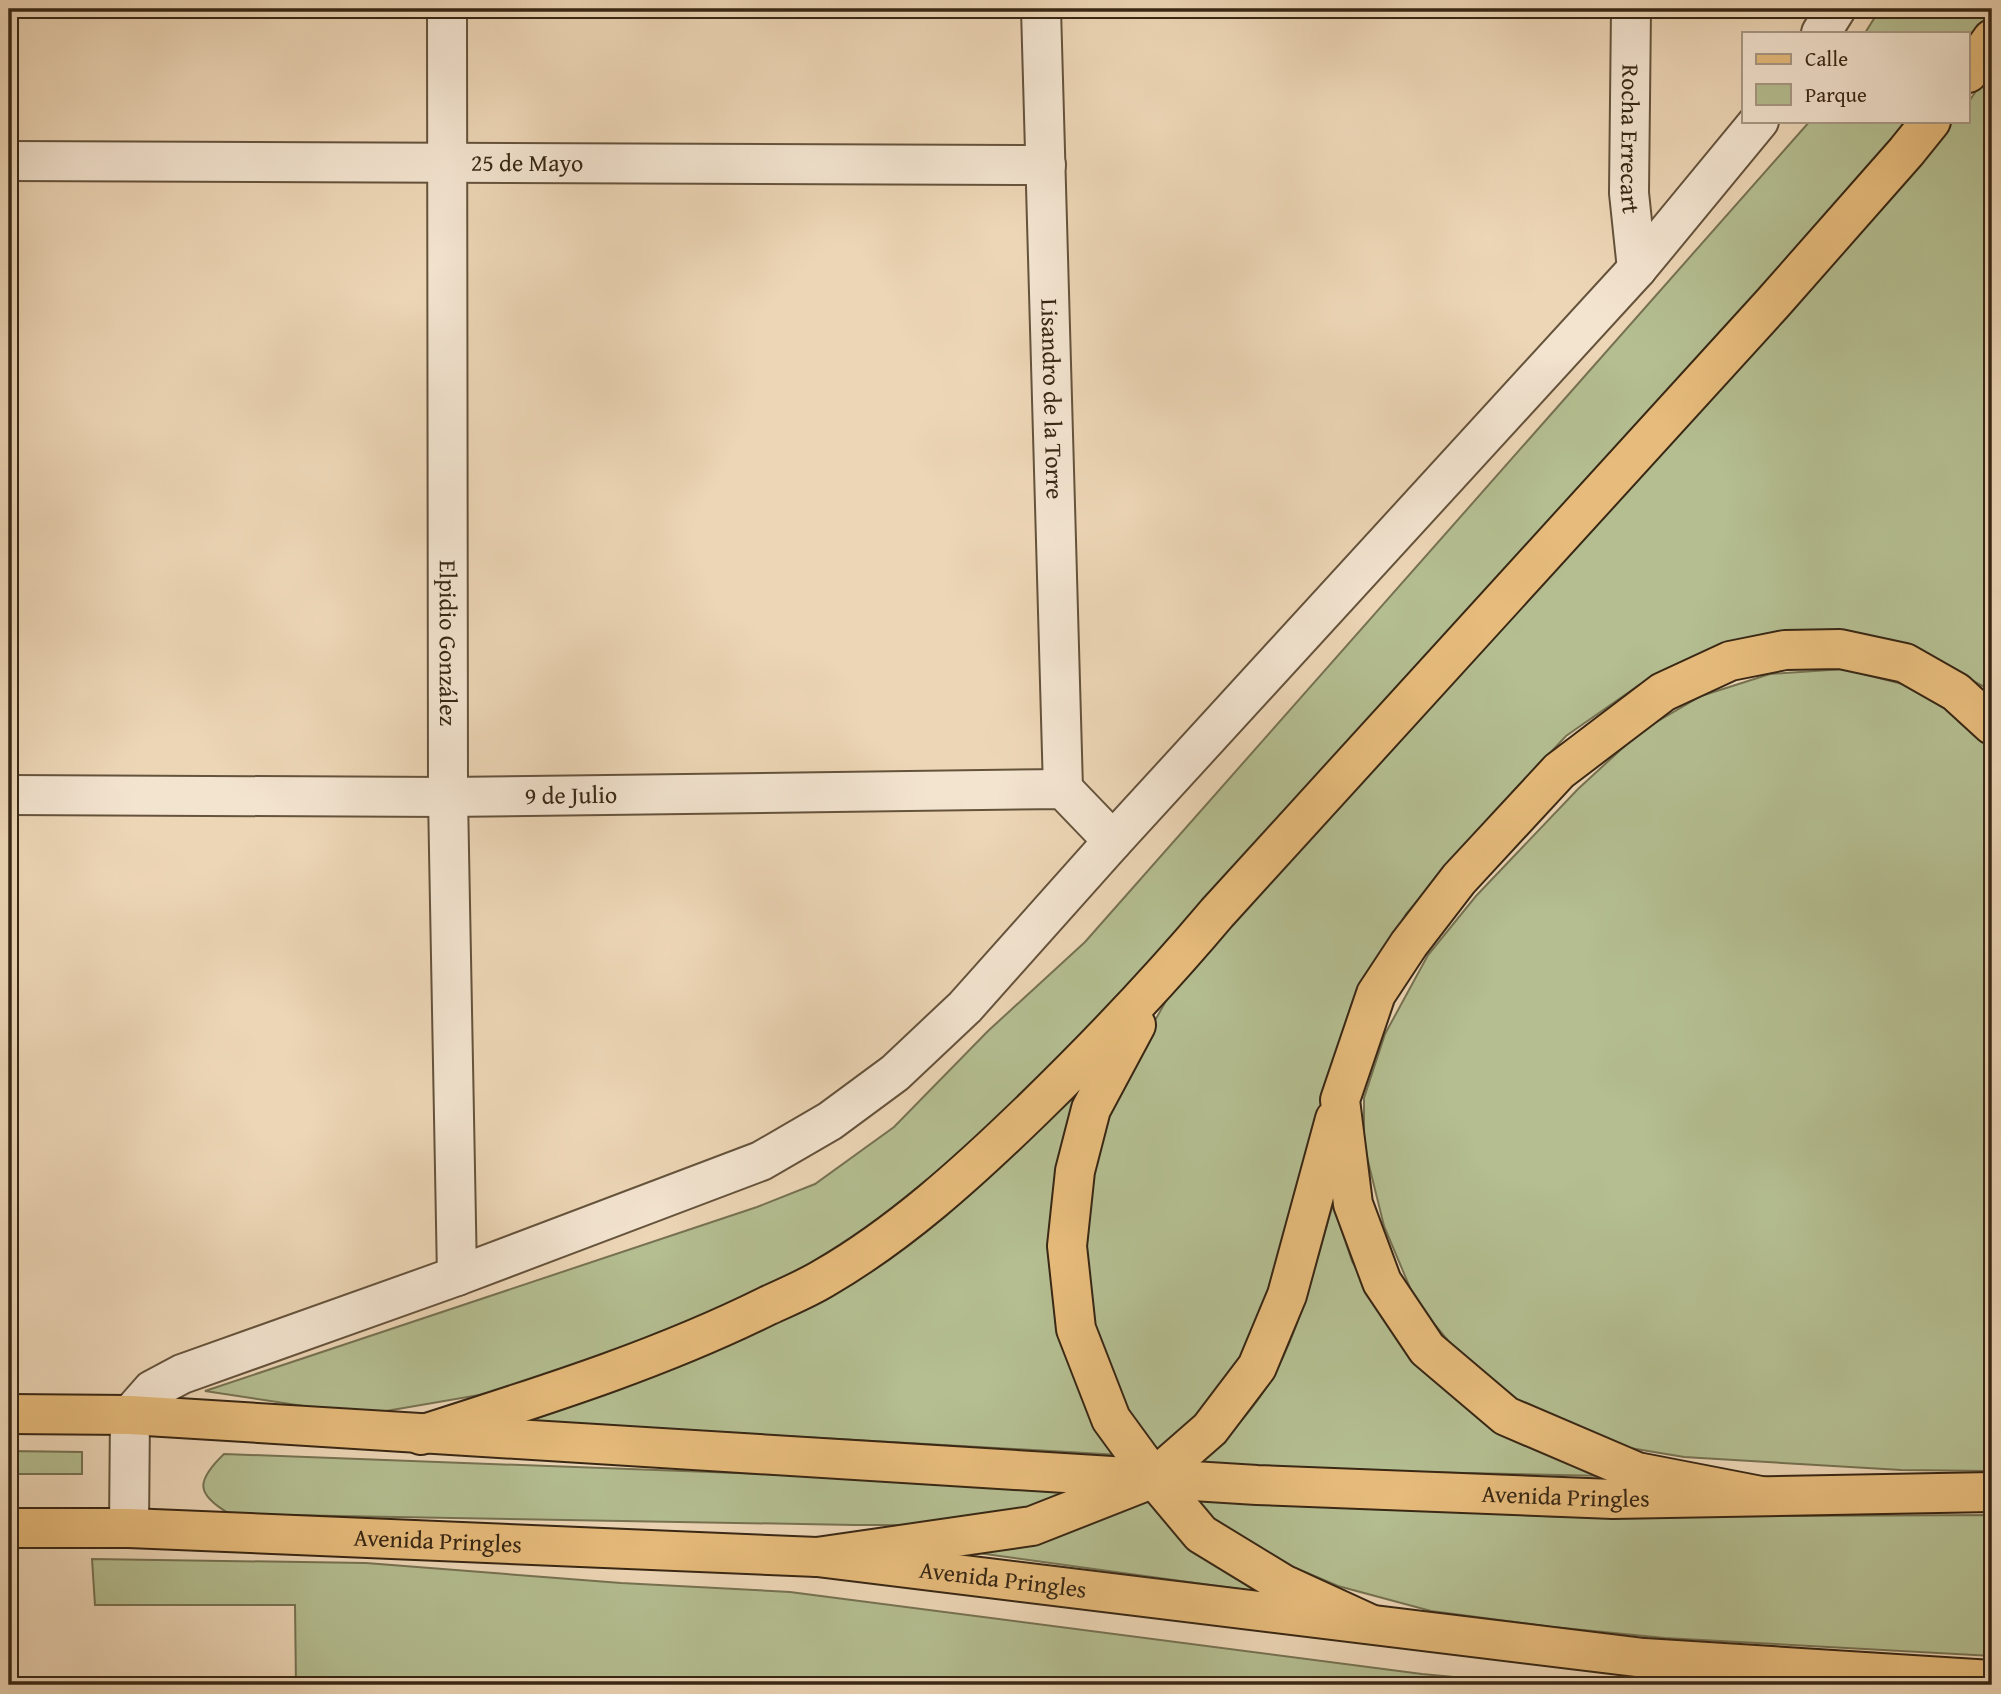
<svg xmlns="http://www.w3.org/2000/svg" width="2001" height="1694" font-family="'Gentium Book Plus',serif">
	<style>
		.green { fill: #b4be91; stroke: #767252; stroke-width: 2 }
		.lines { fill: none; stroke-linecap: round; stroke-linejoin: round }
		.minor-casing { stroke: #65533c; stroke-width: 42 }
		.major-casing { stroke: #382714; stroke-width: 42 }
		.highway-casing { stroke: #382714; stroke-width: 42 }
		.minor { stroke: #f3e4d0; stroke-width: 38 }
		.major { stroke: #e6bb7b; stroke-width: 38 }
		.highway { stroke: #e6bb7b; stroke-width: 38 }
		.labels { text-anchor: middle; stroke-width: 7; stroke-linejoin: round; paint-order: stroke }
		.street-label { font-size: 24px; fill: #382714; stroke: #f3e4d0 }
	</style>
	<rect width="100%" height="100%" fill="#edd6b6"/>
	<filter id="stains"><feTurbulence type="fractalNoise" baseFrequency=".00286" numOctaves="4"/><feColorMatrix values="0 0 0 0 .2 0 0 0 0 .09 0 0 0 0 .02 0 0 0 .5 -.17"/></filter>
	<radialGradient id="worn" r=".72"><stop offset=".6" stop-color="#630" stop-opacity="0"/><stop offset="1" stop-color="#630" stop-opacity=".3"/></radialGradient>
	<path class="green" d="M1880,9H1992V14L1968,52V33H1865Z
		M1992,67V691L1924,655L1708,654L1639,685L1566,736L1494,812L1406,914L1377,965L1251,1344L1188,1429L1154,1452L1114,1388L1089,1316L1083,1251L1090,1171L1107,1105L1179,978L1896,191L1953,121H1968V103Z
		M1810,121H1915L1039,1086L846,1249L607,1362L479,1395L363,1415L205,1391L757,1207L815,1184L894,1127L988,1031L1085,942Z
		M1844,669L1910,686L1970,720L1992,742V1471L1901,1470L1684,1457L1624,1447L1518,1403L1474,1372L1416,1302L1384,1226L1364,1145V1098L1385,1034L1428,955L1476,896L1578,789L1641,731L1701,696L1770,674Z
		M1090,1076L1055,1204L1121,1455L501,1420L703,1349Z
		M1333,1204L1352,1261L1386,1321L1605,1476L1365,1471L1200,1464C1228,1436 1256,1408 1275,1373C1302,1323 1317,1258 1333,1204Z
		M9,1451L82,1452V1474H9Z
		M224,1454L1084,1486C1054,1500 1024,1512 991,1519C950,1527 897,1525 855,1525L230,1514C195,1494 196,1481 224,1454Z
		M1144,1489L1276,1594L978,1553L1051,1534Z
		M1194,1498L1562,1517L1992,1515V1656L1665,1638L1552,1627L1431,1611L1338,1586L1258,1552L1216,1529Z
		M92,1559L366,1563L621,1583L790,1592L1422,1674L1540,1685H296L295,1605H95Z"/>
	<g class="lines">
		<g class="minor-casing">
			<g id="minor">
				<path id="s1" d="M447,9L448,797L457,1276"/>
				<path id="s2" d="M1041,9L1063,789"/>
				<path id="s3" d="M1631,9L1629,193L1637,269"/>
				<path d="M1821,33L1836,9"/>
				<path id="s4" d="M9,161L1046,165"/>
				<path id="s5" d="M9,795L448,797L1063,789L1113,841"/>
				<path d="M129,1528L130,1415L152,1390L182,1374L457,1276L761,1161L830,1121L895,1073L965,1007L1113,841L1637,269L1759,121"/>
			</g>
		</g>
		<g class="major-casing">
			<g id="major">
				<path id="s6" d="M9,1414L130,1415L1257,1485L1613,1499L1992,1492"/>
				<path id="s7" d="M9,1528H129L817,1557L1644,1658L1992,1680"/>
			</g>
		</g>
		<g class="highway-casing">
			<path id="highway" d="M1968,73L1992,39
				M1136,1025L1091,1109L1075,1171L1067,1246L1076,1329L1111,1419L1154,1478L1201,1534L1283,1584L1368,1623
				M421,1435C539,1397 656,1361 767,1306C786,1297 806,1289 824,1278C900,1234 967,1173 1029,1113C1095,1049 1158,983 1217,913L1772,304L1906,152L1931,121
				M1761,1496L1637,1472L1506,1416L1427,1349L1382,1282L1353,1204L1340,1100L1376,994L1409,944L1459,879L1559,771L1663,692L1730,661L1785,650L1840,649L1905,663L1956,692L1992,725
				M817,1557L1032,1526L1154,1478L1210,1429L1257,1367L1287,1295L1335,1119"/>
		</g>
		<use href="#minor" class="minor"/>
		<use href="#major" class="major"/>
		<use href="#highway" class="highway"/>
	</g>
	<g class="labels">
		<g class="street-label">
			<text dy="8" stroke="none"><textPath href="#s3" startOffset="130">Rocha Errecart</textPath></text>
			<text dy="8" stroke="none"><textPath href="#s4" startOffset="518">25 de Mayo</textPath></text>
			<text dy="8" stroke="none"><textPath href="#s2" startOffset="390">Lisandro de la Torre</textPath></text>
			<text dy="8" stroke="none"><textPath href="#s1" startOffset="634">Elpidio González</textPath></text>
			<text dy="8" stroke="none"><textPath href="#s5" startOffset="562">9 de Julio</textPath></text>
			<text dy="8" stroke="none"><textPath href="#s6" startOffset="1559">Avenida Pringles</textPath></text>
			<text dy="8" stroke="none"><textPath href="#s7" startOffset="429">Avenida Pringles</textPath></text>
			<text dy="8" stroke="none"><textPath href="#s7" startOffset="996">Avenida Pringles</textPath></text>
		</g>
	</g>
	<rect width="2001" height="1694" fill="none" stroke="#edd6b6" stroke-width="35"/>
	<rect x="10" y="10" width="1980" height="1673" fill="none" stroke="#382714" stroke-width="3.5"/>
	<rect x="18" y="18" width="1966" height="1659" fill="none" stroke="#382714" stroke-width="2"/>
	<rect x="1742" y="32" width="228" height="91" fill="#f3e4d0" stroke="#a89885" stroke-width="2"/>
	<rect x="1756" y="54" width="35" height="10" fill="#e6bb7b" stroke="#a89885" stroke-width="2"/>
	<text x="1805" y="66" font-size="21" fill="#382714">Calle</text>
	<rect x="1756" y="84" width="35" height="21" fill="#b4be91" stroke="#a89885" stroke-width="2"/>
	<text x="1805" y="102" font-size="21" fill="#382714">Parque</text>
	<rect width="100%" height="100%" filter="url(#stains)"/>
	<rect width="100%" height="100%" fill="url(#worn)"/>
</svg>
